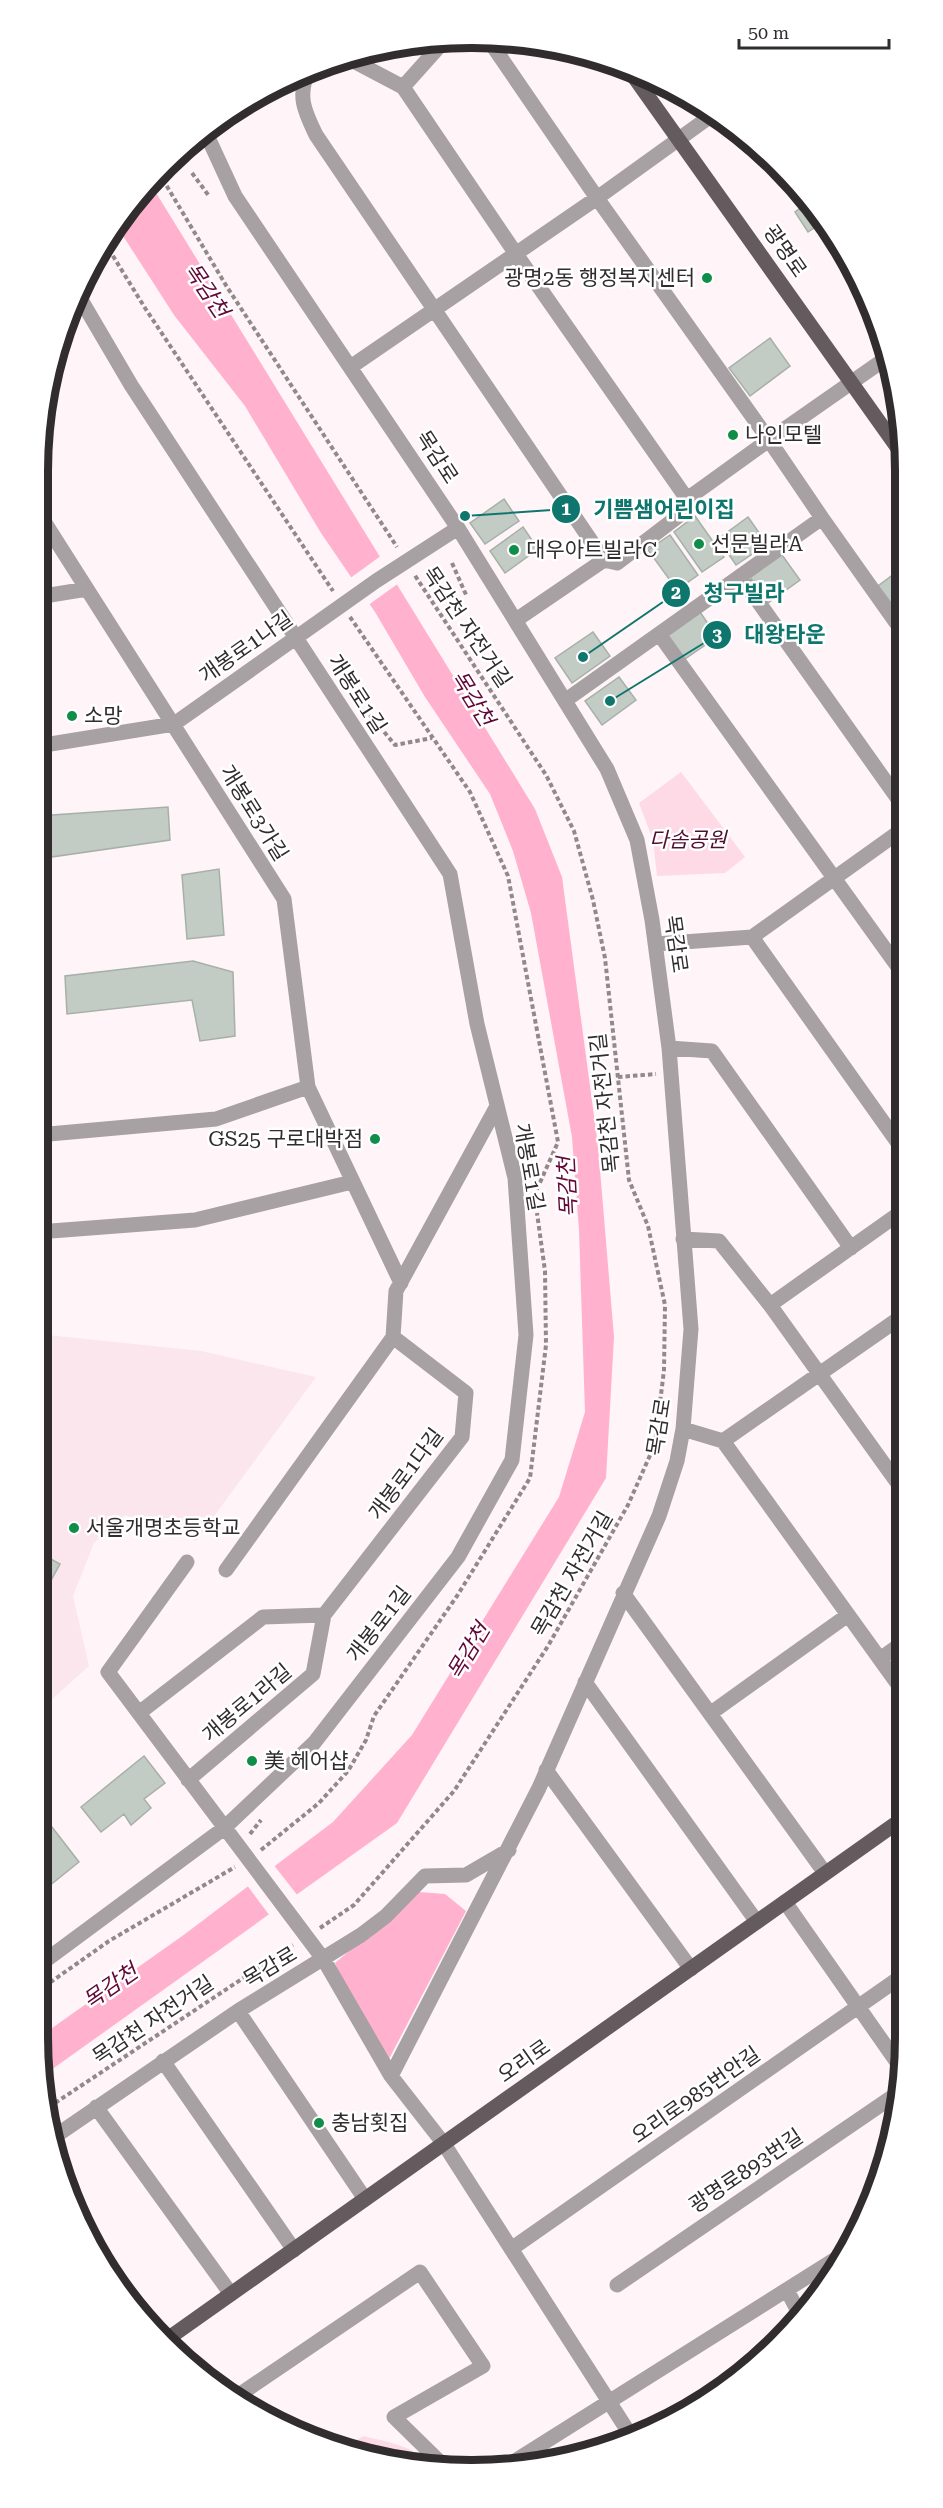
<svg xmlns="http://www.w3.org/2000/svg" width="943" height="2508" font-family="'Roboto Serif','Noto Sans KR',serif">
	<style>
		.built { fill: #fce6ed }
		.green { fill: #fedae6 }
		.water { fill: #ffb1cd }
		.pier { fill: #fff4f7 }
		.building { fill: #c2ccc4; stroke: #a6b0a8; stroke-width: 1.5 }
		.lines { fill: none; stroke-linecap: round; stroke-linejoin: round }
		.path { stroke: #918a8b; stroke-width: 4; stroke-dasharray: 4.5 3; stroke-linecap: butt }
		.minor { stroke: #a7a1a3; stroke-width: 15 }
		.major { stroke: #645b5e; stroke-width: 15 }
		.poi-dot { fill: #108d48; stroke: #fff; stroke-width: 2 }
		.labels { text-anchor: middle; stroke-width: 5; stroke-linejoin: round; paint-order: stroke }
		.street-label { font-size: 21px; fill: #312c2d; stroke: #fff }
		.poi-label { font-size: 21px; fill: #312c2d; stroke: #fff; text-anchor: start }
		.park-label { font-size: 21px; font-style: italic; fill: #510e2f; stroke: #fff }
		.water-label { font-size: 22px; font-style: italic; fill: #620737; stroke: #fff }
		.rim { fill: none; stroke: #312c2d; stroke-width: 8 }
		.leader { fill: none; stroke: #0f766e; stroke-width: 2 }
		.callout-dot { fill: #0f766e; stroke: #fff; stroke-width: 2 }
		.mark-label { font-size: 18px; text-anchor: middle; font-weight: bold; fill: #fff }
		.callout-label { font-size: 22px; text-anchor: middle; font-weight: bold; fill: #0f766e; stroke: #fff; stroke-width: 5; stroke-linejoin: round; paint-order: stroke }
	</style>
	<rect width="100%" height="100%" fill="#fff4f7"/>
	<path class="built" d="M38,1334L201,1351L316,1377L196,1541L125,1515L94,1543L73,1596L89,1666L38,1712Z"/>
	<path class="green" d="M681,772L745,857L725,873L657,876L653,840L639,803Z
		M363,2436C387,2442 414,2445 430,2466L415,2467L342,2450Z"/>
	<path class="water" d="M150,183L535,809L562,877L598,1146L614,1337L606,1478L397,1823L44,2075L38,2038L185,1934L333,1822L412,1735L559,1497L585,1412L579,1230L572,1137L531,913L513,851L490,794L425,697L375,612L321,533L245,406L174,315L116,225L127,207Z
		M419,1892L445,1894L466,1911L389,2059L345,1989L335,1963Z"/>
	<path class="pier" d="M382,555L399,583L367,606L349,579Z
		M273,1864L298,1896L270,1916L246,1884Z"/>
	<path class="building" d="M747,141L766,158L758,163L744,143Z
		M809,202L823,222L808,232L795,212Z
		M770,338L790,366L750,396L729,368Z
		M504,499L519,521L485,544L470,523Z
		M695,516L724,557L702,572L674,532Z
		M748,517L767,544L736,565L718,539Z
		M523,527L538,549L505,573L490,551Z
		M670,535L698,575L677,590L648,550Z
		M782,555L800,580L768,603L750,577Z
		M902,568V617L878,586Z
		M698,609L717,637L682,661L663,633Z
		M593,632L610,656L572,683L555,658Z
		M619,677L636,700L602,725L585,701Z
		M168,807L170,840L45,858L50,939L38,940V816Z
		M219,869L224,935L187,939L182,875Z
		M193,961L233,972L235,1036L200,1041L192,1000L67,1014L65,976Z
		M38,1022L42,1055L38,1056Z
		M38,1552L60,1564L38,1604Z
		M144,1756L165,1783L144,1799L151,1808L131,1825L124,1814L101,1832L81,1807Z
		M38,1809L79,1862L38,1895Z"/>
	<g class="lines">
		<path class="path" d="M159,173L227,287L397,547
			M192,173L209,196
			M105,243L145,308L333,591
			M452,563L467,597
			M350,617L470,792L508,876L558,1142L534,1196
			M365,709L395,745L432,738
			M618,1077L656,1074
			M250,1834L261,1820
			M261,1850L319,1803L348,1771L366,1740L374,1716L457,1596L530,1478L546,1345L545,1271L537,1213
			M320,1928L354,1905L454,1791L548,1646L628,1505L655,1444L664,1370L665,1305L648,1226L629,1180L605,958L593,900L574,831L546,775L414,574
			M38,1991L109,1941L235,1867
			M49,2107L293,1945"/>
		<path class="minor" d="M488,39L597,198L715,113
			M346,57L403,87L516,254L687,499
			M308,72C297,97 305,112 316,135L604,560
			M403,87L445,40
			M205,131L235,196L458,528L607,769L637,840L652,920L669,1048L691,1329L683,1429L677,1461L659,1516L539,1788L391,2076L444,2144L633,2439
			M352,366L597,198L769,440L687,499L689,508L617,563L604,560L516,620
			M38,512L284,899L308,1087L216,1119L38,1135
			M822,518L769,440L885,359
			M740,576L903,806
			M38,597L87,589
			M659,634L903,974
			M566,700L822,518L902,631
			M38,746L174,724L376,581L458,528
			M752,937L903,1150
			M656,944L752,937L903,829
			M669,1048L712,1051L851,1248
			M308,1087L401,1283
			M38,1232L195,1220L352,1182
			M683,1239L719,1241L770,1305L904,1492
			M770,1305L904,1210
			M683,1429L723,1441L905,1694
			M723,1441L904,1315
			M187,1562L108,1672L324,1960L391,2076
			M226,1570L393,1337L396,1291L497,1106
			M623,1593L825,1873
			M880,1659L905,1641
			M585,1682L757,1922
			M139,1713L263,1617L324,1615
			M711,1713L848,1615
			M546,1770L691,1969
			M188,1780L313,1674L324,1615L462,1437L466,1393L393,1337
			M785,1902L901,2068
			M38,1966L223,1829L314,1743L458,1557L512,1460L526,1335L515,1178L477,1024L450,874L131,385L77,293
			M238,2011L365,2199
			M163,2061L294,2250
			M96,2107L231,2294
			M54,2137L238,2011L361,1935L386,1916L425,1876L466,1875L509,1850
			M511,2249L905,1974
			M94,2251L148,2325
			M617,2285L898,2093
			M787,2290L800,2315
			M236,2397L420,2272L483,2366L394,2417L444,2466
			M510,2464L845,2253"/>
		<path class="major" d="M632,74L902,454
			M166,2340L905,1817"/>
	</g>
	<g class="poi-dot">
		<circle cx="707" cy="278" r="6"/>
		<circle cx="733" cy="435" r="6"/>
		<circle cx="699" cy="544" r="6"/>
		<circle cx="514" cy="550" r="6"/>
		<circle cx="72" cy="716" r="6"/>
		<circle cx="375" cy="1139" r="6"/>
		<circle cx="74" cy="1528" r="6"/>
		<circle cx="252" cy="1761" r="6"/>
		<circle cx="319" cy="2123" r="6"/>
	</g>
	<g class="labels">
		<g class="street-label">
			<text transform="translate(785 251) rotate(55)" y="7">광명로</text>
			<text transform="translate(437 457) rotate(57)" y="7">목감로</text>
			<text transform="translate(467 627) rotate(56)" y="7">목감천 자전거길</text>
			<text transform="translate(246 647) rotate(-35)" y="7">개봉로1나길</text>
			<text transform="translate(357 694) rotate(57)" y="7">개봉로1길</text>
			<text transform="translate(254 813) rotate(58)" y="7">개봉로3가길</text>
			<text transform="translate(676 944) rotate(82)" y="7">목감로</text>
			<text transform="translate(605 1103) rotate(-96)" y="7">목감천 자전거길</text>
			<text transform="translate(529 1167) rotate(80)" y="7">개봉로1길</text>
			<text transform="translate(659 1427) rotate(-81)" y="7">목감로</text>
			<text transform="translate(406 1474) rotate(-53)" y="7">개봉로1다길</text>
			<text transform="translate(572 1574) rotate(-60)" y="7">목감천 자전거길</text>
			<text transform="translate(379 1624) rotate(-52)" y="7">개봉로1길</text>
			<text transform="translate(247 1703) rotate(-40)" y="7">개봉로1라길</text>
			<text transform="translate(270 1967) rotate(-31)" y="7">목감로</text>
			<text transform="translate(153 2020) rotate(-34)" y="7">목감천 자전거길</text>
			<text transform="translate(524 2061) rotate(-35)" y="7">오리로</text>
			<text transform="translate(696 2095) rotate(-35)" y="7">오리로985번안길</text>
			<text transform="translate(746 2171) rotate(-34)" y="7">광명로893번길</text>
		</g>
		<g class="poi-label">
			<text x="695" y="285" text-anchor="end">광명2동 행정복지센터</text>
			<text x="745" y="442">나인모텔</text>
			<text x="711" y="551">선문빌라A</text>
			<text x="526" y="557">대우아트빌라C</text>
			<text x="84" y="723">소망</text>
			<text x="363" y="1146" text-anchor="end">GS25 구로대박점</text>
			<text x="86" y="1535">서울개명초등학교</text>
			<text x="264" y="1768">美 헤어샵</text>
			<text x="331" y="2130">충남횟집</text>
		</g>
		<g class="park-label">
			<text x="688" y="847">다솜공원</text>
		</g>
		<g class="water-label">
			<text transform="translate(207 290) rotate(56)" y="8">목감천</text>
			<text transform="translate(473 698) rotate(58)" y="8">목감천</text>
			<text transform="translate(567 1187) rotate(-93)" y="8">목감천</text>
			<text transform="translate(468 1651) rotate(-59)" y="8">목감천</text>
			<text transform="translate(110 1986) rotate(-35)" y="8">목감천</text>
		</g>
	</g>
	<path d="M0 0H943V2508H0ZM471 48H472A423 423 0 0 1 895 471V2037A423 423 0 0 1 472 2460H471A423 423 0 0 1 48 2037V471A423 423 0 0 1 471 48Z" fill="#fff" fill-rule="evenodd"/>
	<path class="rim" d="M471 48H472A423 423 0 0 1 895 471V2037A423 423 0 0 1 472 2460H471A423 423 0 0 1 48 2037V471A423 423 0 0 1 471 48Z"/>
	<path class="leader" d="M465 516L566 509M583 657L676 593M610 701L717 635"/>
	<g class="callout-dot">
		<circle cx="465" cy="516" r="6"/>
		<circle cx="583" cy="657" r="6"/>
		<circle cx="610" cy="701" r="6"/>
		<circle cx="566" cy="509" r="15"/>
		<circle cx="676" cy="593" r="15"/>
		<circle cx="717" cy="635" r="15"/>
	</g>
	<g class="mark-label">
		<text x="566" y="515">1</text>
		<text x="676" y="599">2</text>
		<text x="717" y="641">3</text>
	</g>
	<g class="callout-label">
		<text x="664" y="517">기쁨샘어린이집</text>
		<text x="744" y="601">청구빌라</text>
		<text x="785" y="642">대왕타운</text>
	</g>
	<path d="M739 39v9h150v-9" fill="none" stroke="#312c2d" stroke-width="3"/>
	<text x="748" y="39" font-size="18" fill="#312c2d" stroke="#ffffff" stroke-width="4.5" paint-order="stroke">50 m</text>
</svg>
